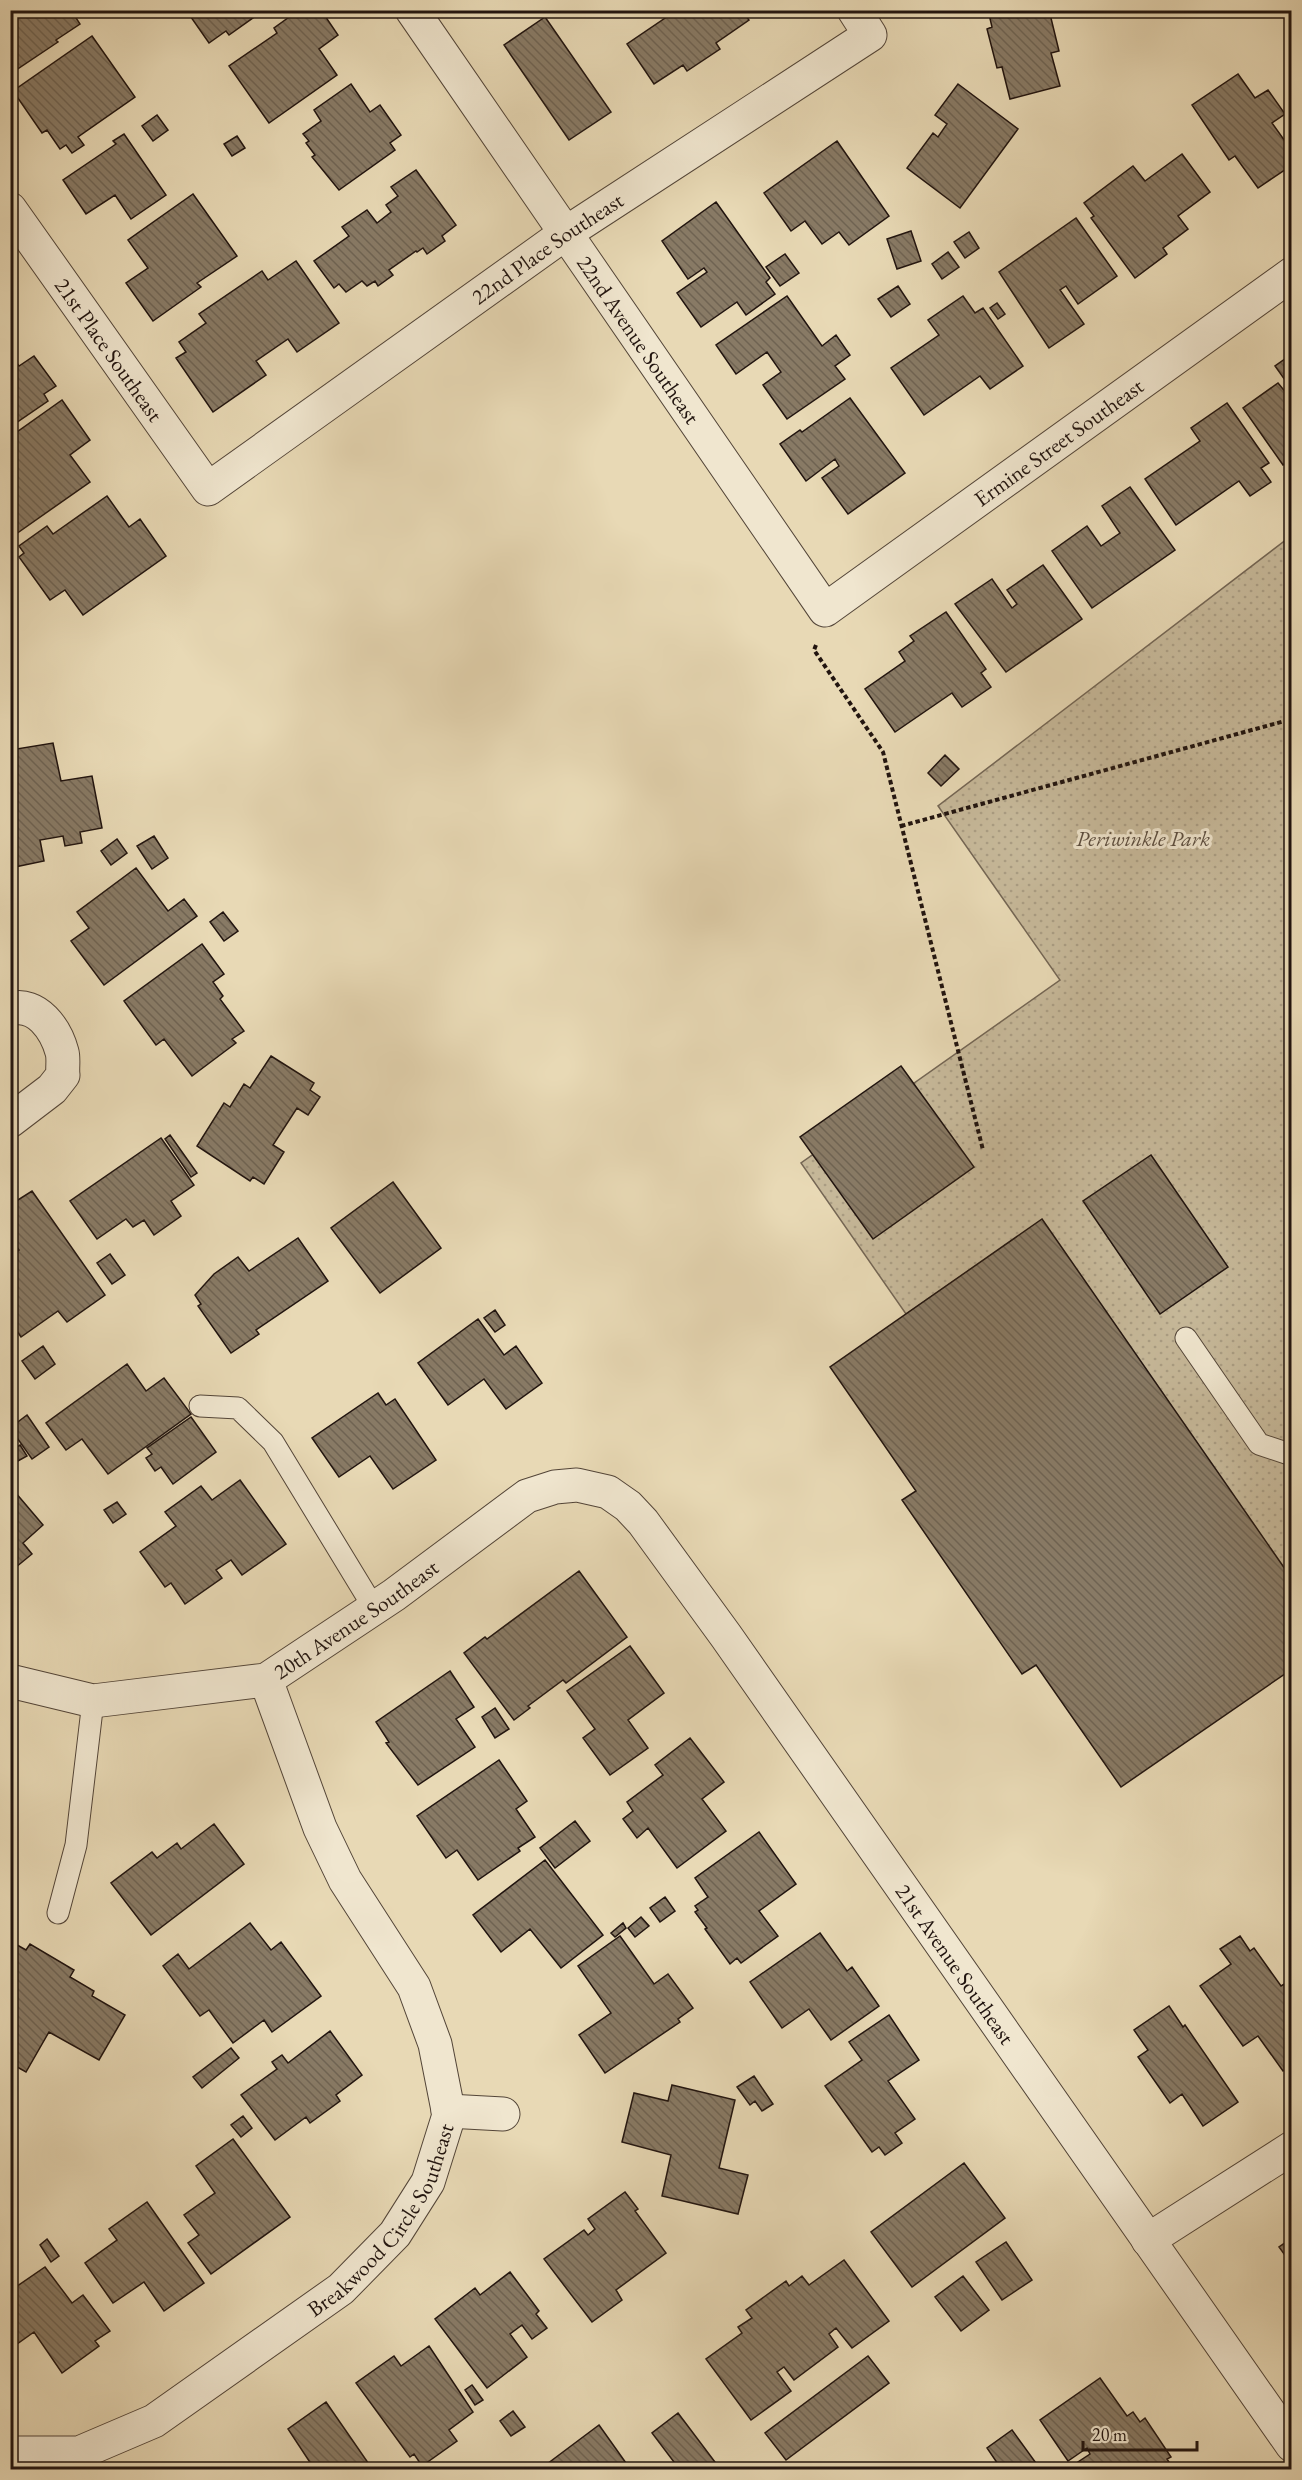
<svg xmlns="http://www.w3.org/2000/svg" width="1302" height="2480" font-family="'EB Garamond',serif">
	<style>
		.park { fill: url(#park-dots); stroke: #746654; stroke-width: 1.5 }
		.building { fill: url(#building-back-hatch); stroke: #21140f; stroke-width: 1.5 }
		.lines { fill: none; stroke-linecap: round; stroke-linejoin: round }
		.service-casing { stroke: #534538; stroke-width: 23 }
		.minor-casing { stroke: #534538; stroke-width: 35 }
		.path { stroke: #21140f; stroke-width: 4; stroke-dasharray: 4.5 3; stroke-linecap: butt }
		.service { stroke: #f0e6cf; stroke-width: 21 }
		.minor { stroke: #f0e6cf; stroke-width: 33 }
		.labels { text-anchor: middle; stroke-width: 6; stroke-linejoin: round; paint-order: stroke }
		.street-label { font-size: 22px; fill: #21140f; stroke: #f0e6cf }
		.park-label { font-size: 22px; font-style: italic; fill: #5b4d3f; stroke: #f0e6cf }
	</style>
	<defs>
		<pattern id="park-dots" width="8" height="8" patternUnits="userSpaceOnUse" patternTransform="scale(1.5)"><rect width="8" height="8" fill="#c6b899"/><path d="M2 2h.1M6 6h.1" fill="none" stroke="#aa9d83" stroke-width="1.8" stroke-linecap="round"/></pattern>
		<pattern id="building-back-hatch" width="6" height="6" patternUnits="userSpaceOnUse" patternTransform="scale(1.5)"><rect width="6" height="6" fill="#887a65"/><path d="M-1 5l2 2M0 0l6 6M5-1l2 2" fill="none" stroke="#6f6352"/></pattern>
	</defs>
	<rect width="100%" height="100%" fill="#e8d9b5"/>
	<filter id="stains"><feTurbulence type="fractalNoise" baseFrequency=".00333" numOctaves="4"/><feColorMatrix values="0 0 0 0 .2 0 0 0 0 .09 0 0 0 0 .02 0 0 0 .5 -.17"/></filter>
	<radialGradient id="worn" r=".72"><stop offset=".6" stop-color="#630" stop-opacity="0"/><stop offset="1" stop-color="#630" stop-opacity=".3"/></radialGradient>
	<path class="park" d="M1291,536V1579L1042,1220L906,1314L801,1163L1060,980L938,806Z"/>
	<path class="building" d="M10,10H71L80,24L56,40L58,42L10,74Z
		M186,10H264L229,35L226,31L209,43Z
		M299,10H321L338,35L319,49L337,75L269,123L229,66L277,33L274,28Z
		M664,10H742L749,20L716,43L720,49L687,71L683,65L654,84L627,44L668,16Z
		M988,10H1040L1041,17L1050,14L1059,51L1051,53L1060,86L1010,99L1002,67L997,68L987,29L992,27Z
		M545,17L611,112L569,140L504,45Z
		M92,36L135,97L78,137L84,145L72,153L66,145L60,149L47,130L42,133L13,91Z
		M1238,74L1255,98L1268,90L1285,114L1272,123L1292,151V165L1258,188L1235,156L1229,160L1192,105Z
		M351,84L370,112L380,105L401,135L390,143L395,150L339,190L312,157L315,155L306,143L309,141L303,134L321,121L314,110Z
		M958,84L1018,129L960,208L907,168L933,133L938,137L947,124L935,115Z
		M157,115L168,130L153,141L142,126Z
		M124,134L166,195L131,219L115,195L86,214L63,180L116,144L113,141Z
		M237,136L245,148L232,156L224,144Z
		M837,141L889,216L849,245L839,232L822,244L805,221L791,231L764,193Z
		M1182,154L1210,192L1178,216L1188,229L1163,248L1167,254L1135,278L1091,218L1094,216L1084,203L1133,166L1145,181Z
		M416,170L456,225L442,236L445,241L427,254L423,248L417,252L416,251L389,270L393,275L378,286L375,281L367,286L362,281L346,292L339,284L334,288L314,261L349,236L342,227L367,210L377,223L391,212L386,205L398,196L391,187Z
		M193,194L237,256L197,283L201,287L153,321L126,283L148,268L128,240Z
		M716,202L770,278L766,282L775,294L746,315L737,302L701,327L677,293L707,272L704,268L688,279L662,241Z
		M1076,218L1117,276L1078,304L1066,286L1060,290L1084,324L1049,348L999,272Z
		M911,231L921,261L897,269L887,239Z
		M969,232L979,248L965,258L954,242Z
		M948,252L959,267L942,279L932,264Z
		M785,254L799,273L780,286L766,267Z
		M296,261L339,323L297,352L288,339L256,361L266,375L213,412L176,358L186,352L179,342L206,323L199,314L262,271L268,280Z
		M898,286L910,304L891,317L878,299Z
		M787,296L822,346L836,335L850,355L835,366L845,379L787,419L763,385L781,372L767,352L736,374L716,345Z
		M963,296L975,313L983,308L1023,366L990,389L980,376L924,415L891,368L939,335L928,320Z
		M997,303L1005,314L998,319L990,308Z
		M10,354L19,366L34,356L56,386L44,394L48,401L10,427Z
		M1292,354V390L1275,366Z
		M1278,383L1292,400V460L1283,465L1243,408Z
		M850,398L905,473L848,514L822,478L839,466L835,459L806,481L780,444L800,430L802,432Z
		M62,400L90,440L70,455L90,482L16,534L10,526V437Z
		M1227,403L1269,463L1261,468L1271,482L1250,496L1239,481L1176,525L1145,479L1200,441L1191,428Z
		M1130,487L1175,550L1092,608L1052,551L1087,526L1101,546L1120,533L1102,506Z
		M107,496L129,527L140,519L166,556L83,615L65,590L50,600L19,557L24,553L19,546L47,526L53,534Z
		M1043,565L1082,619L1006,672L955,604L992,579L1012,608L1017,604L1007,590Z
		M946,612L986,669L981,673L991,687L962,707L952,693L895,732L865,689L905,661L899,652L914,641L910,636Z
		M10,712L17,749L53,743L61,781L92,776L102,828L80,832L82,843L65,846L63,836L40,840L44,861L10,868Z
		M945,755L959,769L941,786L928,773Z
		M154,836L168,858L152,869L137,846Z
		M117,839L127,853L111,865L101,851Z
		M136,868L168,911L184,899L197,916L104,985L71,941L89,928L77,912Z
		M223,912L238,931L224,941L210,922Z
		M202,944L224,974L213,982L223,996L220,999L244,1031L232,1039L236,1043L192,1076L164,1039L156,1045L124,1001Z
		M271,1056L314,1083L310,1090L320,1097L308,1115L297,1108L273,1145L284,1152L264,1184L253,1177L250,1181L197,1146L224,1103L230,1107L244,1084L250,1088Z
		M901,1066L974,1167L873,1239L800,1137Z
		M170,1135L197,1173L191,1177L165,1139Z
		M161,1138L194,1185L171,1201L181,1216L154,1235L144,1220L133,1227L126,1219L97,1239L70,1201Z
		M1151,1155L1228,1267L1160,1314L1083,1201Z
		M393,1182L441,1248L380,1293L331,1228Z
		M32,1191L105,1295L67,1322L58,1311L21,1337L10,1321V1256L19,1250L10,1237V1205Z
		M1042,1219L1292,1579V1669L1121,1787L1036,1665L1022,1674L902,1500L916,1491L830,1367Z
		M298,1238L328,1281L256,1330L259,1334L231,1353L198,1306L201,1304L195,1295L214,1274L238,1257L249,1271Z
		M110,1254L125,1275L112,1284L97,1263Z
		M495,1310L505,1325L495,1332L484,1318Z
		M478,1319L504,1355L516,1346L542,1383L506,1409L484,1379L448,1405L418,1363Z
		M43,1346L55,1364L35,1379L22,1361Z
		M127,1364L146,1391L164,1378L191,1414L108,1474L82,1439L66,1450L46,1423Z
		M378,1393L386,1405L395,1399L436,1460L393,1489L370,1456L339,1477L312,1438Z
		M27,1415L49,1447L32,1459L10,1428Z
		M191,1417L216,1452L173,1484L161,1467L155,1471L146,1458L152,1454L147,1448Z
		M20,1445L27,1456L18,1461L12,1450Z
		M240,1480L286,1544L242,1575L231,1560L216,1570L222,1578L185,1604L171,1583L165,1587L140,1552L176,1526L165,1512L201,1486L212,1500Z
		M15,1492L43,1525L23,1543L32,1554L10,1572V1496Z
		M117,1502L126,1514L113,1523L104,1510Z
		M579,1571L627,1637L566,1683L563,1680L528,1706L530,1708L514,1720L464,1653L485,1637L487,1639Z
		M630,1646L664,1693L628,1720L648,1748L610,1775L583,1738L595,1729L567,1691Z
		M450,1671L474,1707L456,1719L475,1747L418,1785L386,1743L389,1742L376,1722Z
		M495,1708L509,1729L495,1738L482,1717Z
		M690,1738L724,1782L702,1799L726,1831L677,1868L648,1828L637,1838L623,1819L633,1811L627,1802L663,1775L655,1765Z
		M499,1760L527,1801L516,1809L535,1837L518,1848L520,1851L478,1880L457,1850L446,1858L417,1816Z
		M575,1821L590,1841L555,1868L540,1848Z
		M214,1824L244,1864L151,1935L111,1883L152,1852L157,1858L177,1843L181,1849Z
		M759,1832L796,1884L759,1911L778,1936L741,1963L737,1958L730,1964L705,1929L707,1928L695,1912L698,1910L695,1906L708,1897L695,1878Z
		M545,1860L603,1935L561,1968L530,1929L501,1952L473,1915Z
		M665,1897L675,1911L660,1922L650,1908Z
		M641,1917L649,1926L635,1937L628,1928Z
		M250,1923L271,1950L281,1942L321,1996L272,2032L264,2020L233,2043L209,2010L200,2016L163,1966L178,1954L189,1969Z
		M623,1923L626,1928L615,1937L611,1933Z
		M820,1933L847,1971L852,1967L879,2006L831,2040L809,2009L782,2028L750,1982Z
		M620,1936L654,1984L668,1974L693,2008L678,2019L680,2022L605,2073L579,2035L611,2013L578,1966Z
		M1240,1936L1250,1951L1254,1948L1281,1986L1286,1983L1292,1991V2065L1283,2071L1258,2036L1243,2046L1200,1986L1231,1964L1220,1949Z
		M10,1941L26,1950L30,1944L74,1970L70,1977L94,1991L92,1996L125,2015L99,2060L49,2032L26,2072L10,2063Z
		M1169,2006L1183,2027L1185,2025L1238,2102L1203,2126L1182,2094L1170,2103L1138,2057L1148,2050L1134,2030Z
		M889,2015L919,2060L888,2081L915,2119L895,2133L902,2143L885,2155L879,2147L872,2152L825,2086L862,2060L849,2042Z
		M330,2031L362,2075L336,2095L340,2101L310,2123L306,2117L275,2140L241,2095L277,2069L272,2062L282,2055L288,2063Z
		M231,2048L239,2058L202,2088L193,2077Z
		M754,2076L773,2104L762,2111L755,2101L750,2105L737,2087Z
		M672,2085L735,2100L719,2168L748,2175L738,2214L662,2196L671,2155L622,2142L634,2093L668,2101Z
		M243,2116L252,2128L241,2137L231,2125Z
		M233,2139L290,2217L211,2274L188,2243L199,2235L184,2215L215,2193L196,2166Z
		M964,2163L1005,2218L912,2287L871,2232Z
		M625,2192L638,2209L635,2211L666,2253L616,2290L622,2300L592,2322L544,2259L584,2230L588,2235L595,2229L588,2219Z
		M147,2202L204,2283L164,2311L144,2282L113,2303L85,2263L117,2240L109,2229Z
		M1292,2238V2265L1279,2247Z
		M47,2239L59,2256L51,2262L40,2245Z
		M1006,2242L1032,2280L1002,2300L976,2262Z
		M844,2260L889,2321L852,2348L836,2328L829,2334L838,2347L794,2380L784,2367L777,2372L791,2391L751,2420L706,2359L742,2333L738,2327L752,2318L746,2310L786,2281L789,2286L802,2276L809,2285Z
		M45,2267L72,2303L83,2295L110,2331L95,2341L99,2346L62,2373L34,2332L10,2349V2291Z
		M510,2272L539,2311L536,2314L547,2328L532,2339L522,2325L510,2334L527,2357L487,2388L435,2319L475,2288L480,2295Z
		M963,2276L989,2310L961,2331L935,2297Z
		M429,2346L473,2412L449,2430L457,2441L422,2466L414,2454L410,2457L356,2383L394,2356L401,2366Z
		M868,2356L889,2383L786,2460L765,2433Z
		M1100,2378L1127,2416L1133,2412L1140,2422L1145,2418L1171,2457L1167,2459L1174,2470H1083L1078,2462L1090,2454L1087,2448L1068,2461L1040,2420Z
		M472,2385L483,2400L475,2405L465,2390Z
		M326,2402L373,2470H315L288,2429Z
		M513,2411L525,2427L511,2436L500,2421Z
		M678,2413L721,2470H680L652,2433Z
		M599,2425L631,2470H539Z
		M1012,2430L1041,2470H1002L987,2448Z"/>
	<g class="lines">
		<g class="service-casing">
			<path id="service" d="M1186,1338L1259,1444L1292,1455
				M200,1406L238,1408L273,1442L374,1608
				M58,1913L76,1845L93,1701"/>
		</g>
		<g class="minor-casing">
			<g id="minor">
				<path id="s1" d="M412,10L825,610L1292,274"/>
				<path id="s2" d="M10,209L208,489L566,233L870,35L854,10"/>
				<path d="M10,1009C37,1001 56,1030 62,1052C64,1059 62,1068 63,1075L52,1089L10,1121"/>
				<path id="s3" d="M10,1681L93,1701L266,1680L394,1595L527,1496L555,1487L577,1485L608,1492L628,1506L643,1522L726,1636L1292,2445"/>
				<path d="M448,2111L503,2114"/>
				<path d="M1148,2240L1292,2148"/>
				<path id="s4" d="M10,2453H79L154,2421L341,2289L395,2234L428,2182L449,2115L435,2044L414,1987L345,1880L320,1828L266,1680"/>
			</g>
		</g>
		<path class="path" d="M816,645L814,650L883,752L983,1150
			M901,826L1292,719"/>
		<use href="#service" class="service"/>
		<use href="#minor" class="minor"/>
	</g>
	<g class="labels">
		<g class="street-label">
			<text dy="8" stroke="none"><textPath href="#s2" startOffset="759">22nd Place Southeast</textPath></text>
			<text dy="8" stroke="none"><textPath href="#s1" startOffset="400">22nd Avenue Southeast</textPath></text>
			<text dy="8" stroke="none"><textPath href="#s2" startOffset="172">21st Place Southeast</textPath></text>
			<text dy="8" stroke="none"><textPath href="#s1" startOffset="1016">Ermine Street Southeast</textPath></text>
			<text dy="8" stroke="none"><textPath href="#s3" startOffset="368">20th Avenue Southeast</textPath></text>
			<text dy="8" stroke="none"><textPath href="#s3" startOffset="1250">21st Avenue Southeast</textPath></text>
			<text dy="8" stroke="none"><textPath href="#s4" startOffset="460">Breakwood Circle Southeast</textPath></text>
		</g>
		<g class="park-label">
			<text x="1143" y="846">Periwinkle Park</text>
		</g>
	</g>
	<rect width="1302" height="2480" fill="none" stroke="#e8d9b5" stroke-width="36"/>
	<rect x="12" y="12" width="1278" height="2456" fill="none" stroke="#21140f" stroke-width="3"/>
	<rect x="18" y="18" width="1266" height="2444" fill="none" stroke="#21140f" stroke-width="1.5"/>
	<path d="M1083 2441v9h114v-9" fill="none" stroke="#21140f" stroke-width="3"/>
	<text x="1092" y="2441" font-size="18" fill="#21140f" stroke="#f0e6cf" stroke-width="4.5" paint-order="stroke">20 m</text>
	<rect width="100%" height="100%" filter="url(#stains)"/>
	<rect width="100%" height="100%" fill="url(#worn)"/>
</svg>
